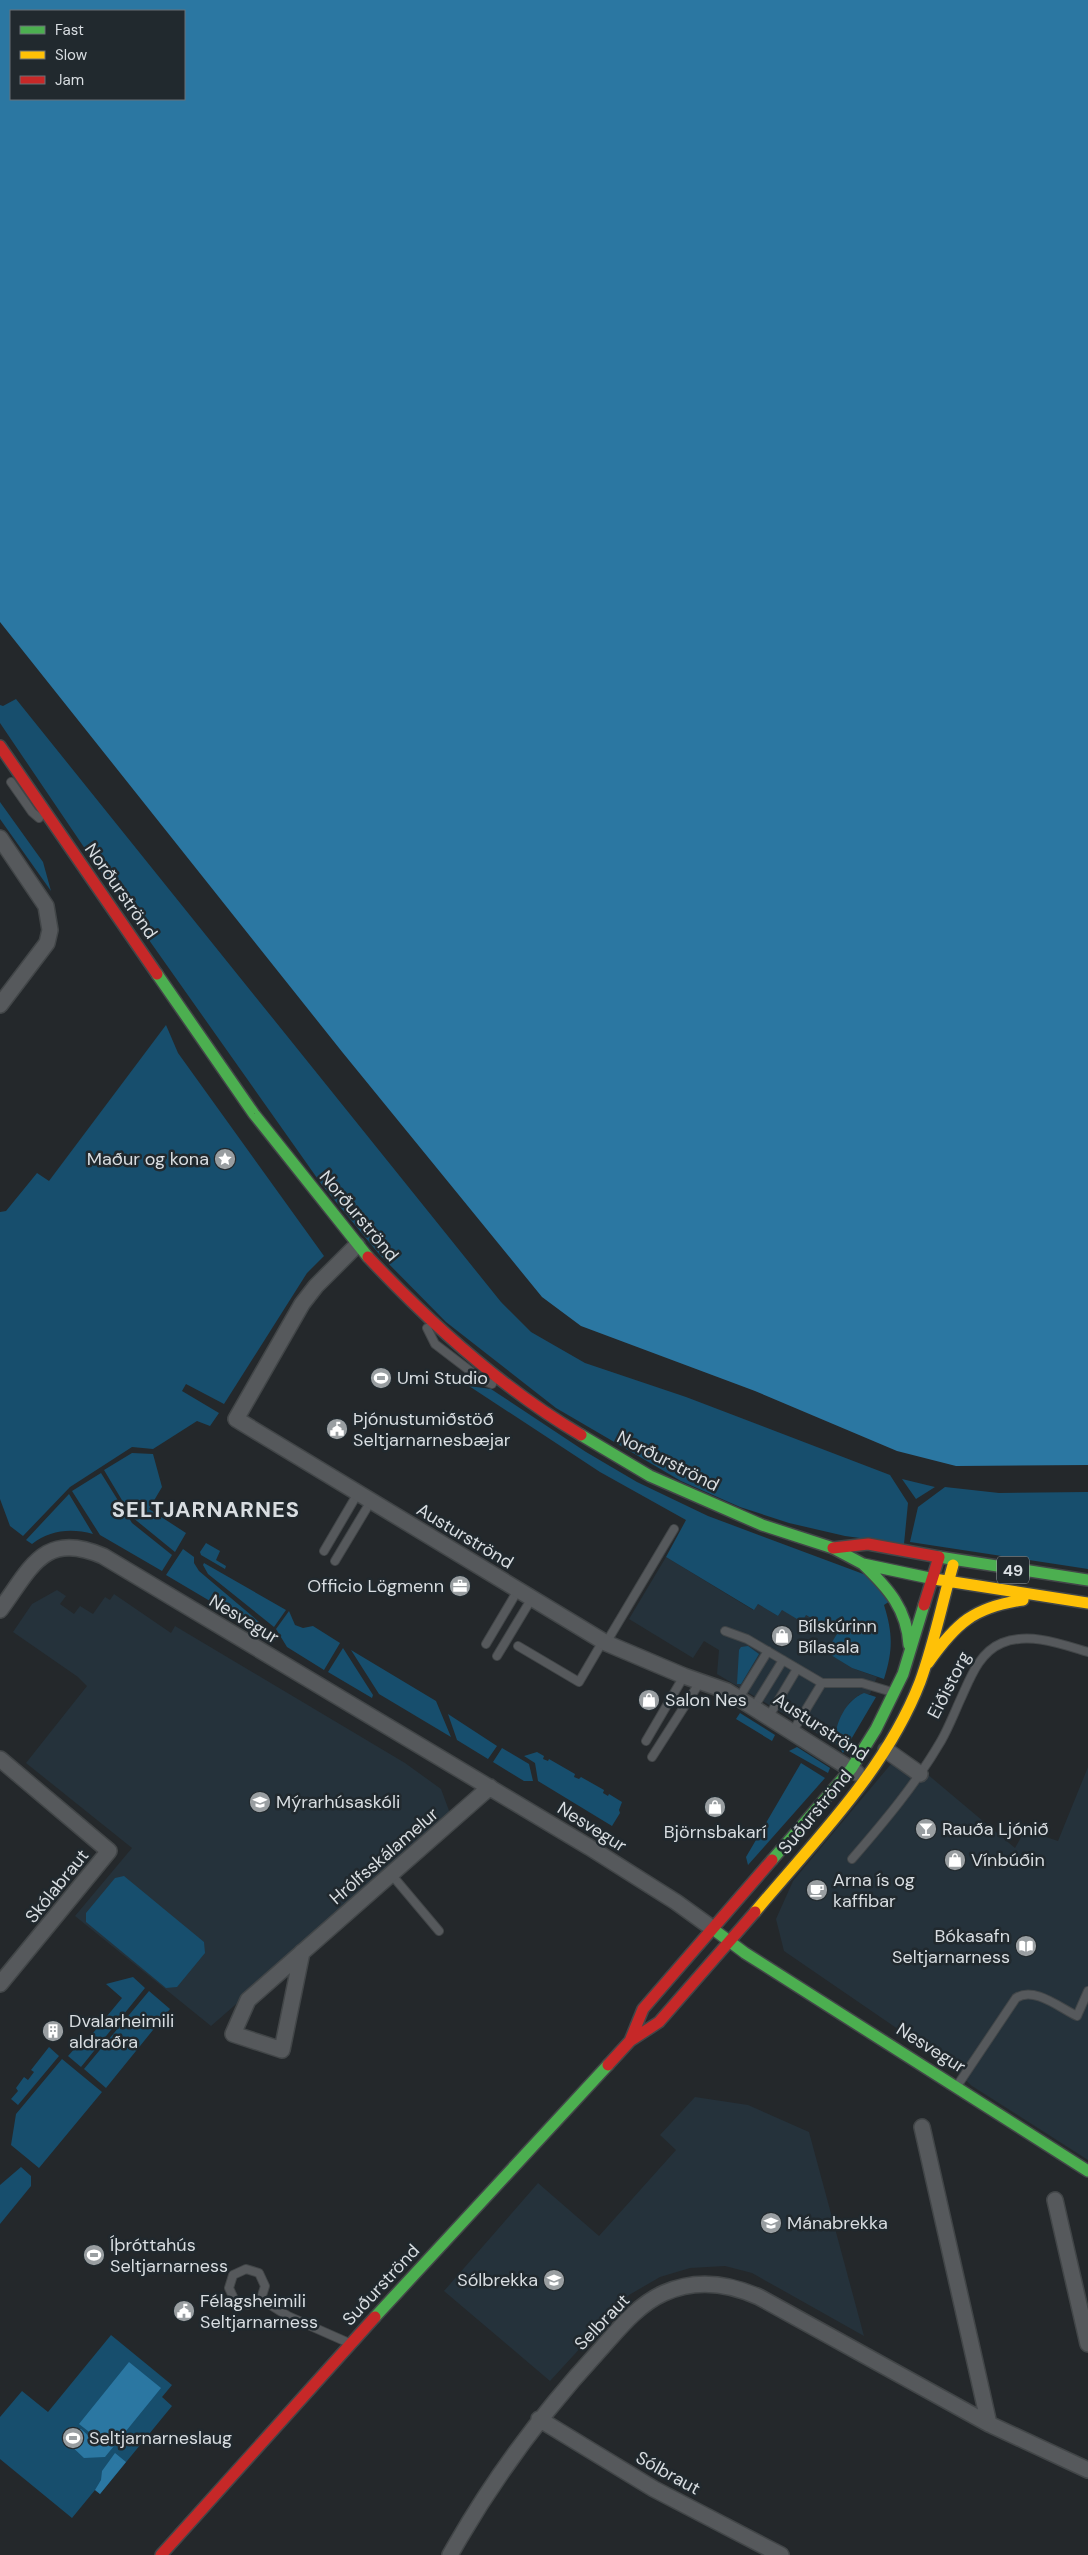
<svg xmlns="http://www.w3.org/2000/svg" width="1088" height="2555" font-family="'DM Sans',sans-serif">
	<style>
		.built { fill: #25323b }
		.green { fill: #174e6d }
		.water { fill: #2b77a2; fill-rule: evenodd }
		.lines { fill: none; stroke-linecap: round; stroke-linejoin: round }
		.lane-casing { stroke: #424648; stroke-width: 10 }
		.street-casing { stroke: #424648; stroke-width: 18 }
		.fast-casing { stroke: #424648; stroke-width: 14 }
		.slow-casing { stroke: #424648; stroke-width: 14 }
		.jam-casing { stroke: #424648; stroke-width: 14 }
		.lane { stroke: #56595c; stroke-width: 8 }
		.street { stroke: #56595c; stroke-width: 15 }
		.fast { stroke: #4caf50; stroke-width: 11 }
		.slow { stroke: #ffc107; stroke-width: 11 }
		.jam { stroke: #c62828; stroke-width: 11 }
		.labels { text-anchor: middle; stroke-width: 5; stroke-linejoin: round; paint-order: stroke }
		.shield { fill: #21292e; stroke: #a1a7ab; stroke-width: 1 }
		.shield-label { font-size: 16px; font-weight: bold; fill: #d8dde1 }
		.street-label { font-size: 18px; fill: #d8dde1; stroke: #21292e }
		.poi-label { font-size: 18px; fill: #d8dde1; stroke: #21292e; text-anchor: start }
		.district-label { font-size: 22px; font-weight: bold; letter-spacing: 1px; fill: #d8dde1; stroke: #21292e }
	</style>
	<rect width="100%" height="100%" fill="#24282b"/>
	<path class="built" d="M666,1557L753,1610L758,1604L778,1616L782,1610L806,1615L837,1635L827,1652L852,1668L877,1677L870,1694L859,1695L849,1703L835,1741L838,1746L717,1674L719,1650L704,1641L693,1658L629,1619Z
		M57,1590L66,1596L60,1604L74,1614L80,1606L93,1614L105,1597L110,1600L114,1594L171,1633L175,1626L405,1763L441,1789L451,1816L211,2026L75,1916L132,1848L26,1763L87,1686L78,1677L13,1632L32,1604Z
		M901,1752L1015,1848L1025,1830L1058,1841L1088,1767V2160L972,2086L946,2062L784,1951L776,1919L793,1881Z
		M695,2097L748,2105L809,2132L864,2336L752,2273L725,2266L690,2268L660,2277L629,2295L550,2381L444,2291L538,2183L599,2236L676,2150L660,2135Z"/>
	<path class="green" d="M16,699L501,1302L531,1332L585,1363L686,1397L890,1475L908,1503L904,1544L845,1536L789,1523L740,1507L681,1481L556,1408L446,1322L379,1254L322,1185L96,865L0,723V705L3,706Z
		M0,802L43,862L51,891L0,819Z
		M166,1025L178,1053L324,1256L307,1273L224,1404L186,1384L182,1391L219,1413L210,1426L197,1421L153,1449L132,1447L70,1487L23,1536L10,1526L0,1499V1212L6,1211L37,1173L49,1181Z
		M469,1386L491,1389L497,1393L586,1452L637,1482L708,1516L866,1575L890,1601L884,1605C893,1634 893,1650 884,1679L852,1668L826,1652L837,1634L806,1615L802,1622L782,1610L778,1616L758,1604L754,1610L666,1557L686,1520L600,1472Z
		M132,1453L153,1454L162,1487L149,1509L186,1533L175,1552L132,1517L104,1470Z
		M101,1473L132,1523L172,1555L162,1571L100,1535L72,1491Z
		M902,1479L935,1487L916,1499Z
		M945,1487L999,1493L1088,1492V1569L910,1542L918,1507Z
		M69,1494L93,1534C71,1528 50,1530 32,1544L26,1540Z
		M206,1543L220,1551L216,1560L226,1566L225,1569L201,1555L200,1552Z
		M183,1549L194,1557V1563L199,1571L265,1627L275,1636L276,1640L166,1575Z
		M204,1563L286,1610L274,1627L208,1574L203,1565Z
		M289,1611L295,1625L303,1628L313,1626L340,1643L324,1670L287,1647L276,1629Z
		M748,1646L759,1654L741,1684H737L739,1650L741,1647Z
		M343,1648L373,1695L372,1698L328,1672Z
		M351,1650L436,1701L451,1737L379,1694Z
		M864,1693L876,1697L843,1753L835,1741C835,1723 846,1700 864,1693Z
		M740,1713L775,1735L772,1741L736,1719Z
		M448,1714L497,1746L488,1759L457,1740Z
		M797,1747L830,1768L828,1773L789,1751Z
		M502,1748L529,1764L533,1781H524L493,1762Z
		M537,1752L544,1756L543,1759L548,1761L549,1759L575,1774L574,1777L579,1779L581,1777L604,1790L603,1793L608,1796L609,1794L622,1802L619,1810L620,1813L612,1826L538,1781L535,1763L524,1756Z
		M801,1763L825,1778L748,1865L746,1857Z
		M124,1876L204,1942L205,1953L177,1987L166,1988L86,1922V1913L115,1878Z
		M133,1977L145,1988L81,2067L68,2056L76,2047L79,2050L122,1998L106,1984Z
		M149,1991L170,2009L106,2088L84,2069Z
		M49,2047L59,2056L18,2105L11,2099L18,2091L16,2088L24,2077L28,2080L34,2072L31,2070Z
		M62,2059L102,2092L39,2168L11,2145L16,2114Z
		M21,2167L31,2176V2186L0,2224V2185Z
		M111,2335L172,2385L162,2397L172,2406L100,2494L95,2490L72,2518L0,2459V2417L22,2391L48,2412Z"/>
	<path class="water" d="M0,0H1088V1465L956,1466L897,1451L755,1391L581,1326L542,1297L343,1053L0,622ZM184,11V99H11V11Z
		M129,2362L161,2388L105,2457L84,2458L68,2443L66,2437L73,2429H81L100,2446L102,2442L79,2424Z
		M115,2453L126,2462L100,2494L95,2490L101,2480L102,2471Z"/>
	<g class="lines">
		<g class="lane-casing">
			<path id="lane" d="M11,782L32,812L39,818
				M427,1328L435,1344L482,1380L492,1384
				M324,1551L358,1493
				M335,1561L371,1501
				M725,1631L747,1639L822,1683H862L892,1692
				M606,1643L674,1529
				M486,1644L518,1590
				M518,1646L579,1682L603,1641
				M497,1656L532,1598
				M739,1698L768,1651
				M754,1707L783,1660
				M769,1716L797,1669
				M793,1731L822,1683
				M646,1741L684,1676
				M652,1757L700,1682
				M852,1859C884,1822 916,1784 941,1741C949,1727 955,1711 962,1696C971,1676 980,1652 1002,1643C1030,1632 1061,1644 1088,1652
				M391,1874L439,1931
				M957,2086L1016,1998C1034,1986 1060,2008 1077,2016L1088,1991
				M261,2299L248,2305L235,2301L229,2288L233,2275L246,2269L259,2273L265,2286L261,2299L288,2316L349,2343"/>
		</g>
		<g class="street-casing">
			<path id="street" d="M0,838L46,906L50,930L47,943L0,1005
				M357,1245L316,1286L302,1304L236,1419L606,1643L684,1676L727,1691L857,1773
				M0,1610C31,1568 44,1530 103,1556L589,1847L676,1902L712,1928
				M886,1750L920,1774
				M0,1759L109,1851L0,1984
				M302,1952L282,2050L233,2034L248,2000L490,1787
				M922,2127L989,2424
				M1055,2200L1088,2344
				M539,2419L654,2489L781,2555
				M450,2555C492,2480 541,2414 599,2351C618,2330 637,2305 664,2293C695,2279 728,2283 759,2297L989,2424L1088,2470"/>
		</g>
		<g class="fast-casing">
			<path id="fast" d="M157,974L254,1114L368,1257
				M581,1435L650,1476L762,1525L833,1548L863,1564L934,1579
				M939,1557L1088,1580
				M863,1564C888,1588 907,1609 909,1645
				M772,1860L851,1769L876,1729L903,1674L924,1605
				M717,1932L745,1953L1088,2171
				M375,2317L608,2065"/>
		</g>
		<g class="slow-casing">
			<path id="slow" d="M934,1579L1088,1603
				M928,1663C956,1623 974,1607 1023,1600
				M755,1912C815,1840 886,1770 920,1682C934,1644 942,1603 953,1565"/>
		</g>
		<g class="jam-casing">
			<path id="jam" d="M0,746L157,974
				M368,1257C431,1324 501,1388 581,1435
				M833,1548L868,1544L939,1557L924,1605
				M630,2041L643,2009L772,1860
				M608,2065L630,2041L659,2022L755,1912
				M161,2555L375,2317"/>
		</g>
		<use href="#lane" class="lane"/>
		<use href="#street" class="street"/>
		<use href="#fast" class="fast"/>
		<use href="#slow" class="slow"/>
		<use href="#jam" class="jam"/>
	</g>
	<defs>
		<g id="sight-disc" transform="scale(1.125)"><circle r="9.5" fill="#999ea1" stroke="#21292e"/><path d="M0-6L1.8-2.2L6-1.7L2.9 1.2L3.7 5.4L0 3.3L-3.7 5.4L-2.9 1.2L-6-1.7L-1.8-2.2Z" fill="#fff"/></g>
		<g id="stadium-disc" transform="scale(1.125)"><circle r="9.5" fill="#999ea1" stroke="#21292e"/><path d="M0-5a6.5 5 0 1 0 0 10a6.5 5 0 1 0 0-10ZM-3.5-1.8h7v3.6h-7Z" fill="#fff"/></g>
		<g id="civic-disc" transform="scale(1.125)"><circle r="9.5" fill="#999ea1" stroke="#21292e"/><path d="M-.6-6.5H3V-4.5H.6V-3L4-1V1h2V6H-6V1h2V-1L-.6-3ZM-1.2 2.5V6h2.4V2.5Z" fill="#fff"/></g>
		<g id="office-disc" transform="scale(1.125)"><circle r="9.5" fill="#999ea1" stroke="#21292e"/><path d="M-6-3h4V-5.5h4V-3h4V5H-6ZM-1-4.5V-3h2v-1.5ZM-6 0V1H6V0Z" fill="#fff"/></g>
		<g id="shop-disc" transform="scale(1.125)"><circle r="9.5" fill="#999ea1" stroke="#21292e"/><path d="M-5-2.5h2.3a2.7 3.5 0 0 1 5.4 0H5L5.5 6h-11ZM-1.5-2.5h3a1.5 2.3 0 0 0-3 0Z" fill="#fff"/></g>
		<g id="school-disc" transform="scale(1.125)"><circle r="9.5" fill="#999ea1" stroke="#21292e"/><path d="M0-5L7-2L0 1L-7-2ZM-4 1L0 2.5L4 1V4Q0 6-4 4Z" fill="#fff"/></g>
		<g id="bar-disc" transform="scale(1.125)"><circle r="9.5" fill="#999ea1" stroke="#21292e"/><path d="M-6-5H6L.8 .8V4.5H3.5V6h-7V4.5H-.8V.8Z" fill="#fff"/></g>
		<g id="cafe-disc" transform="scale(1.125)"><circle r="9.5" fill="#999ea1" stroke="#21292e"/><path d="M-5.5-4.5H6V0H3Q3 3.5 0 3.5H-2.5Q-5.5 3.5-5.5 0ZM3-3.2v2h1.7v-2ZM-6 4.5H4V6H-6Z" fill="#fff"/></g>
		<g id="library-disc" transform="scale(1.125)"><circle r="9.5" fill="#999ea1" stroke="#21292e"/><path d="M-6-4Q-3-5.5-.7-3.5V5Q-3 3-6 4ZM6-4Q3-5.5 .7-3.5V5Q3 3 6 4Z" fill="#fff"/></g>
		<g id="building-disc" transform="scale(1.125)"><circle r="9.5" fill="#999ea1" stroke="#21292e"/><path d="M-4-6H4V6H1V3H-1V6H-4ZM-2.5-4.3h1.7v1.8h-1.7ZM.8-4.3h1.7v1.8H.8ZM-2.5-1h1.7V.8h-1.7ZM.8-1h1.7V.8H.8Z" fill="#fff"/></g>
	</defs>
	<g fill-rule="evenodd">
		<use href="#sight-disc" x="225" y="1159"/>
		<use href="#stadium-disc" x="381" y="1378"/>
		<use href="#civic-disc" x="337" y="1429"/>
		<use href="#office-disc" x="460" y="1586"/>
		<use href="#shop-disc" x="782" y="1636"/>
		<use href="#shop-disc" x="649" y="1700"/>
		<use href="#school-disc" x="260" y="1802"/>
		<use href="#shop-disc" x="715" y="1807"/>
		<use href="#bar-disc" x="926" y="1829"/>
		<use href="#shop-disc" x="955" y="1860"/>
		<use href="#cafe-disc" x="817" y="1890"/>
		<use href="#library-disc" x="1026" y="1946"/>
		<use href="#building-disc" x="53" y="2031"/>
		<use href="#school-disc" x="771" y="2223"/>
		<use href="#stadium-disc" x="94" y="2255"/>
		<use href="#school-disc" x="554" y="2280"/>
		<use href="#civic-disc" x="184" y="2311"/>
		<use href="#stadium-disc" x="73" y="2438"/>
	</g>
	<g class="labels">
		<rect class="shield" x="997" y="1556.5" width="32" height="27" rx="4"/>
		<g class="shield-label">
			<text x="1013" y="1576">49</text>
		</g>
		<g class="street-label">
			<text transform="translate(121 891) rotate(55)" y="6">Norðurströnd</text>
			<text transform="translate(359 1216) rotate(50)" y="6">Norðurströnd</text>
			<text transform="translate(668 1461) rotate(27)" y="6">Norðurströnd</text>
			<text transform="translate(465 1536) rotate(31)" y="6">Austurströnd</text>
			<text transform="translate(244 1619) rotate(31)" y="6">Nesvegur</text>
			<text transform="translate(949 1685) rotate(-63)" y="6">Eiðistorg</text>
			<text transform="translate(821 1727) rotate(33)" y="6">Austurströnd</text>
			<text transform="translate(815 1812) rotate(-50)" y="6">Suðurströnd</text>
			<text transform="translate(592 1827) rotate(32)" y="6">Nesvegur</text>
			<text transform="translate(384 1856) rotate(-41)" y="6">Hrólfsskálamelur</text>
			<text transform="translate(57 1886) rotate(-51)" y="6">Skólabraut</text>
			<text transform="translate(931 2048) rotate(32)" y="6">Nesvegur</text>
			<text transform="translate(381 2285) rotate(-47)" y="6">Suðurströnd</text>
			<text transform="translate(602 2322) rotate(-46)" y="6">Selbraut</text>
			<text transform="translate(668 2473) rotate(29)" y="6">Sólbraut</text>
		</g>
		<g class="poi-label">
			<text x="209" y="1165" text-anchor="end">Maður og kona</text>
			<text x="397" y="1384">Umi Studio</text>
			<text x="353" y="1425">Þjónustumiðstöð<tspan x="353" dy="21">Seltjarnarnesbæjar</tspan></text>
			<text x="444" y="1592" text-anchor="end">Officio Lögmenn</text>
			<text x="798" y="1632">Bílskúrinn<tspan x="798" dy="21">Bílasala</tspan></text>
			<text x="665" y="1706">Salon Nes</text>
			<text x="276" y="1808">Mýrarhúsaskóli</text>
			<text x="942" y="1835">Rauða Ljónið</text>
			<text x="715" y="1838" text-anchor="middle">Björnsbakarí</text>
			<text x="971" y="1866">Vínbúðin</text>
			<text x="833" y="1886">Arna ís og<tspan x="833" dy="21">kaffibar</tspan></text>
			<text x="1010" y="1942" text-anchor="end">Bókasafn<tspan x="1010" dy="21">Seltjarnarness</tspan></text>
			<text x="69" y="2027">Dvalarheimili<tspan x="69" dy="21">aldraðra</tspan></text>
			<text x="787" y="2229">Mánabrekka</text>
			<text x="110" y="2251">Íþróttahús<tspan x="110" dy="21">Seltjarnarness</tspan></text>
			<text x="538" y="2286" text-anchor="end">Sólbrekka</text>
			<text x="200" y="2307">Félagsheimili<tspan x="200" dy="21">Seltjarnarness</tspan></text>
			<text x="89" y="2444">Seltjarnarneslaug</text>
		</g>
		<g class="district-label">
			<text x="206" y="1517">SELTJARNARNES</text>
		</g>
	</g>
	<rect x="10" y="10" width="175" height="90" fill="#21292e" stroke="#6a7176"/>
	<rect x="20" y="26" width="25" height="8" fill="#4caf50" stroke="#6a7176"/>
	<text x="55" y="35" font-size="15" fill="#d8dde1">Fast</text>
	<rect x="20" y="51" width="25" height="8" fill="#ffc107" stroke="#6a7176"/>
	<text x="55" y="60" font-size="15" fill="#d8dde1">Slow</text>
	<rect x="20" y="76" width="25" height="8" fill="#c62828" stroke="#6a7176"/>
	<text x="55" y="85" font-size="15" fill="#d8dde1">Jam</text>
</svg>
